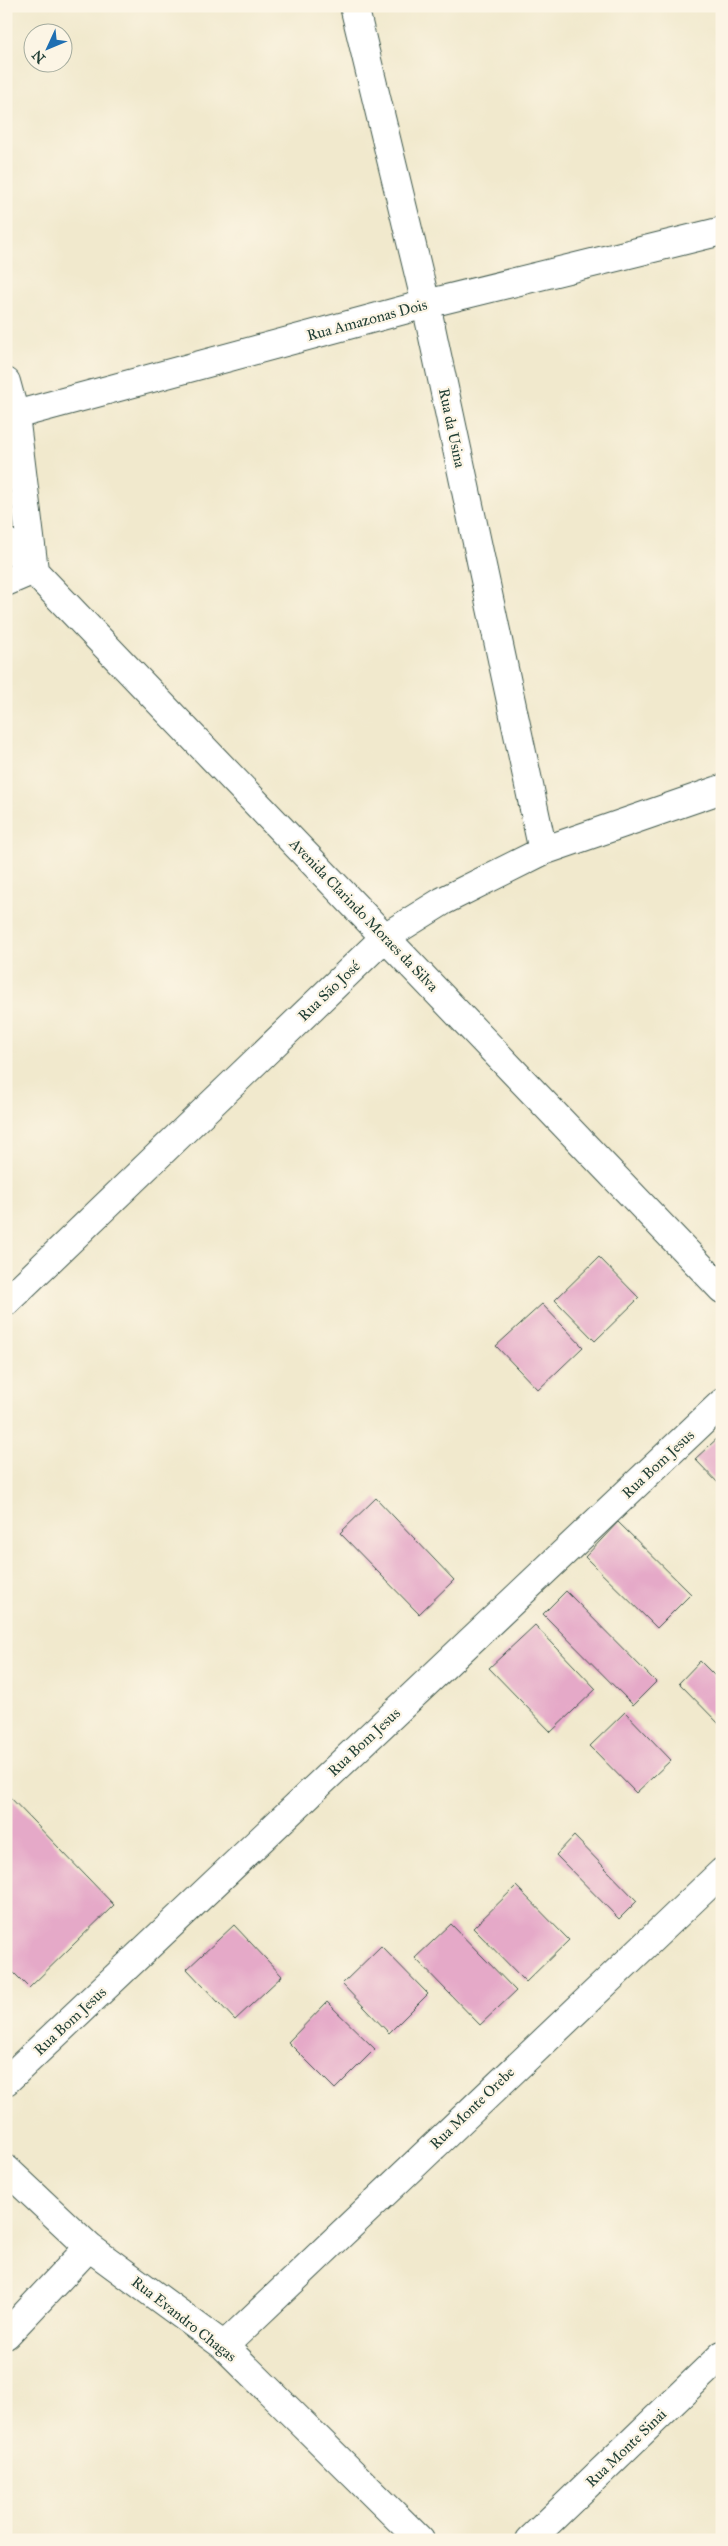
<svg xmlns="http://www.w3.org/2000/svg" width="728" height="2546" font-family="'IM FELL Great Primer',serif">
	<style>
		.building { fill: #e5a9c8 }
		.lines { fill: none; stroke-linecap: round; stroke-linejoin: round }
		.minor-casing { stroke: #3e574b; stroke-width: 30 }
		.minor { stroke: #fff; stroke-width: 28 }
		.labels { text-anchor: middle; stroke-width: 4.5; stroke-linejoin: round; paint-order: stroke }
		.street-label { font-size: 15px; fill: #1f3d34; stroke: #fcf5e5 }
	</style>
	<rect width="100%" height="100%" fill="#fcf5e5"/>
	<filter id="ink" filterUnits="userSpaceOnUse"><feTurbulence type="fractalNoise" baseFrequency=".02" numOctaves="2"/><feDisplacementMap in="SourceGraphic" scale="10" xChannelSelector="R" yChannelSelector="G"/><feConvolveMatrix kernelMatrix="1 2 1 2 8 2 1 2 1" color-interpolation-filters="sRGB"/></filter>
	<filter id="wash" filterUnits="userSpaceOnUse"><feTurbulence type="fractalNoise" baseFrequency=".0096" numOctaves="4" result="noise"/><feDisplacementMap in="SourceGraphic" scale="20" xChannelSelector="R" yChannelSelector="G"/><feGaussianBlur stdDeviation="1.12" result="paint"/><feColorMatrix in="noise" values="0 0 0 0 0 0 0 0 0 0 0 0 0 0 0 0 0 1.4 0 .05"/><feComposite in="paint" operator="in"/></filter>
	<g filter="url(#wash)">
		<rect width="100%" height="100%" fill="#f1e9cd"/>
		<g id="blocks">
			<path class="building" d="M599,1257L639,1298L595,1341L555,1300Z
				M542,1304L583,1347L538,1390L496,1346Z
				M722,1434V1487L695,1459Z
				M376,1498L454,1580L419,1614L340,1533Z
				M618,1522L691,1594L657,1628L585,1557Z
				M566,1591L656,1682L633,1705L543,1614Z
				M535,1625L596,1689L551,1732L489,1668Z
				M700,1661L722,1683V1727L679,1683Z
				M625,1712L671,1760L636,1793L590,1746Z
				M6,1793L114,1905L29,1988L6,1965Z
				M574,1836L637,1901L619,1919L556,1855Z
				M516,1886L569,1940L526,1982L473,1928Z
				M451,1924L516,1991L480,2025L415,1958Z
				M234,1925L282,1976L235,2020L187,1969Z
				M381,1946L428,1994L389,2033L342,1984Z
				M327,2002L375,2049L335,2089L288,2042Z"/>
		</g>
	</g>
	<g filter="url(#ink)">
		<use href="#blocks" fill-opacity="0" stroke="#3e574b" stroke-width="1"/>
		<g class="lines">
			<g class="minor-casing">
				<path id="minor" d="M354,6L426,304L543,851
					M6,382L15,415L34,570L6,582
					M15,415L426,304L722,231
					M6,542L722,1289
					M6,1302L385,937L443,901L543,851L722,789
					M6,2081L722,1403
					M6,2169L89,2247L224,2346L420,2540
					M6,2335L89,2247
					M224,2346L722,1872
					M530,2540L722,2355"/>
			</g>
			<use href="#minor" class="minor"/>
		</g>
	</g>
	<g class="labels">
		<g class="street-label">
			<text transform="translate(367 320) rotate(-15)" y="5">Rua Amazonas Dois</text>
			<text transform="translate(452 428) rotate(78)" y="5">Rua da Usina</text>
			<text transform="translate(364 915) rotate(46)" y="5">Avenida Clarindo Moraes da Silva</text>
			<text transform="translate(329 991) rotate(-44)" y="5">Rua São José</text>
			<text transform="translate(658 1464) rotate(-43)" y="5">Rua Bom Jesus</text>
			<text transform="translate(364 1742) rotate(-43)" y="5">Rua Bom Jesus</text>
			<text transform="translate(70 2021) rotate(-43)" y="5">Rua Bom Jesus</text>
			<text transform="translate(472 2108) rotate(-44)" y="5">Rua Monte Orebe</text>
			<text transform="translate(184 2319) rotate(38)" y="5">Rua Evandro Chagas</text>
			<text transform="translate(626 2448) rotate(-44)" y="5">Rua Monte Sinai</text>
		</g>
	</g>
	<rect width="728" height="2546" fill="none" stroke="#fcf5e5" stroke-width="25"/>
	<g transform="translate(48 48) rotate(226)"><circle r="24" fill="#fcf5e5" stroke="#a4ab9e"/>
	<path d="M0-4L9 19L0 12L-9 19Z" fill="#1f6fb2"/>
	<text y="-8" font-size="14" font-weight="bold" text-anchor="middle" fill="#1f3d34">N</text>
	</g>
</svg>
